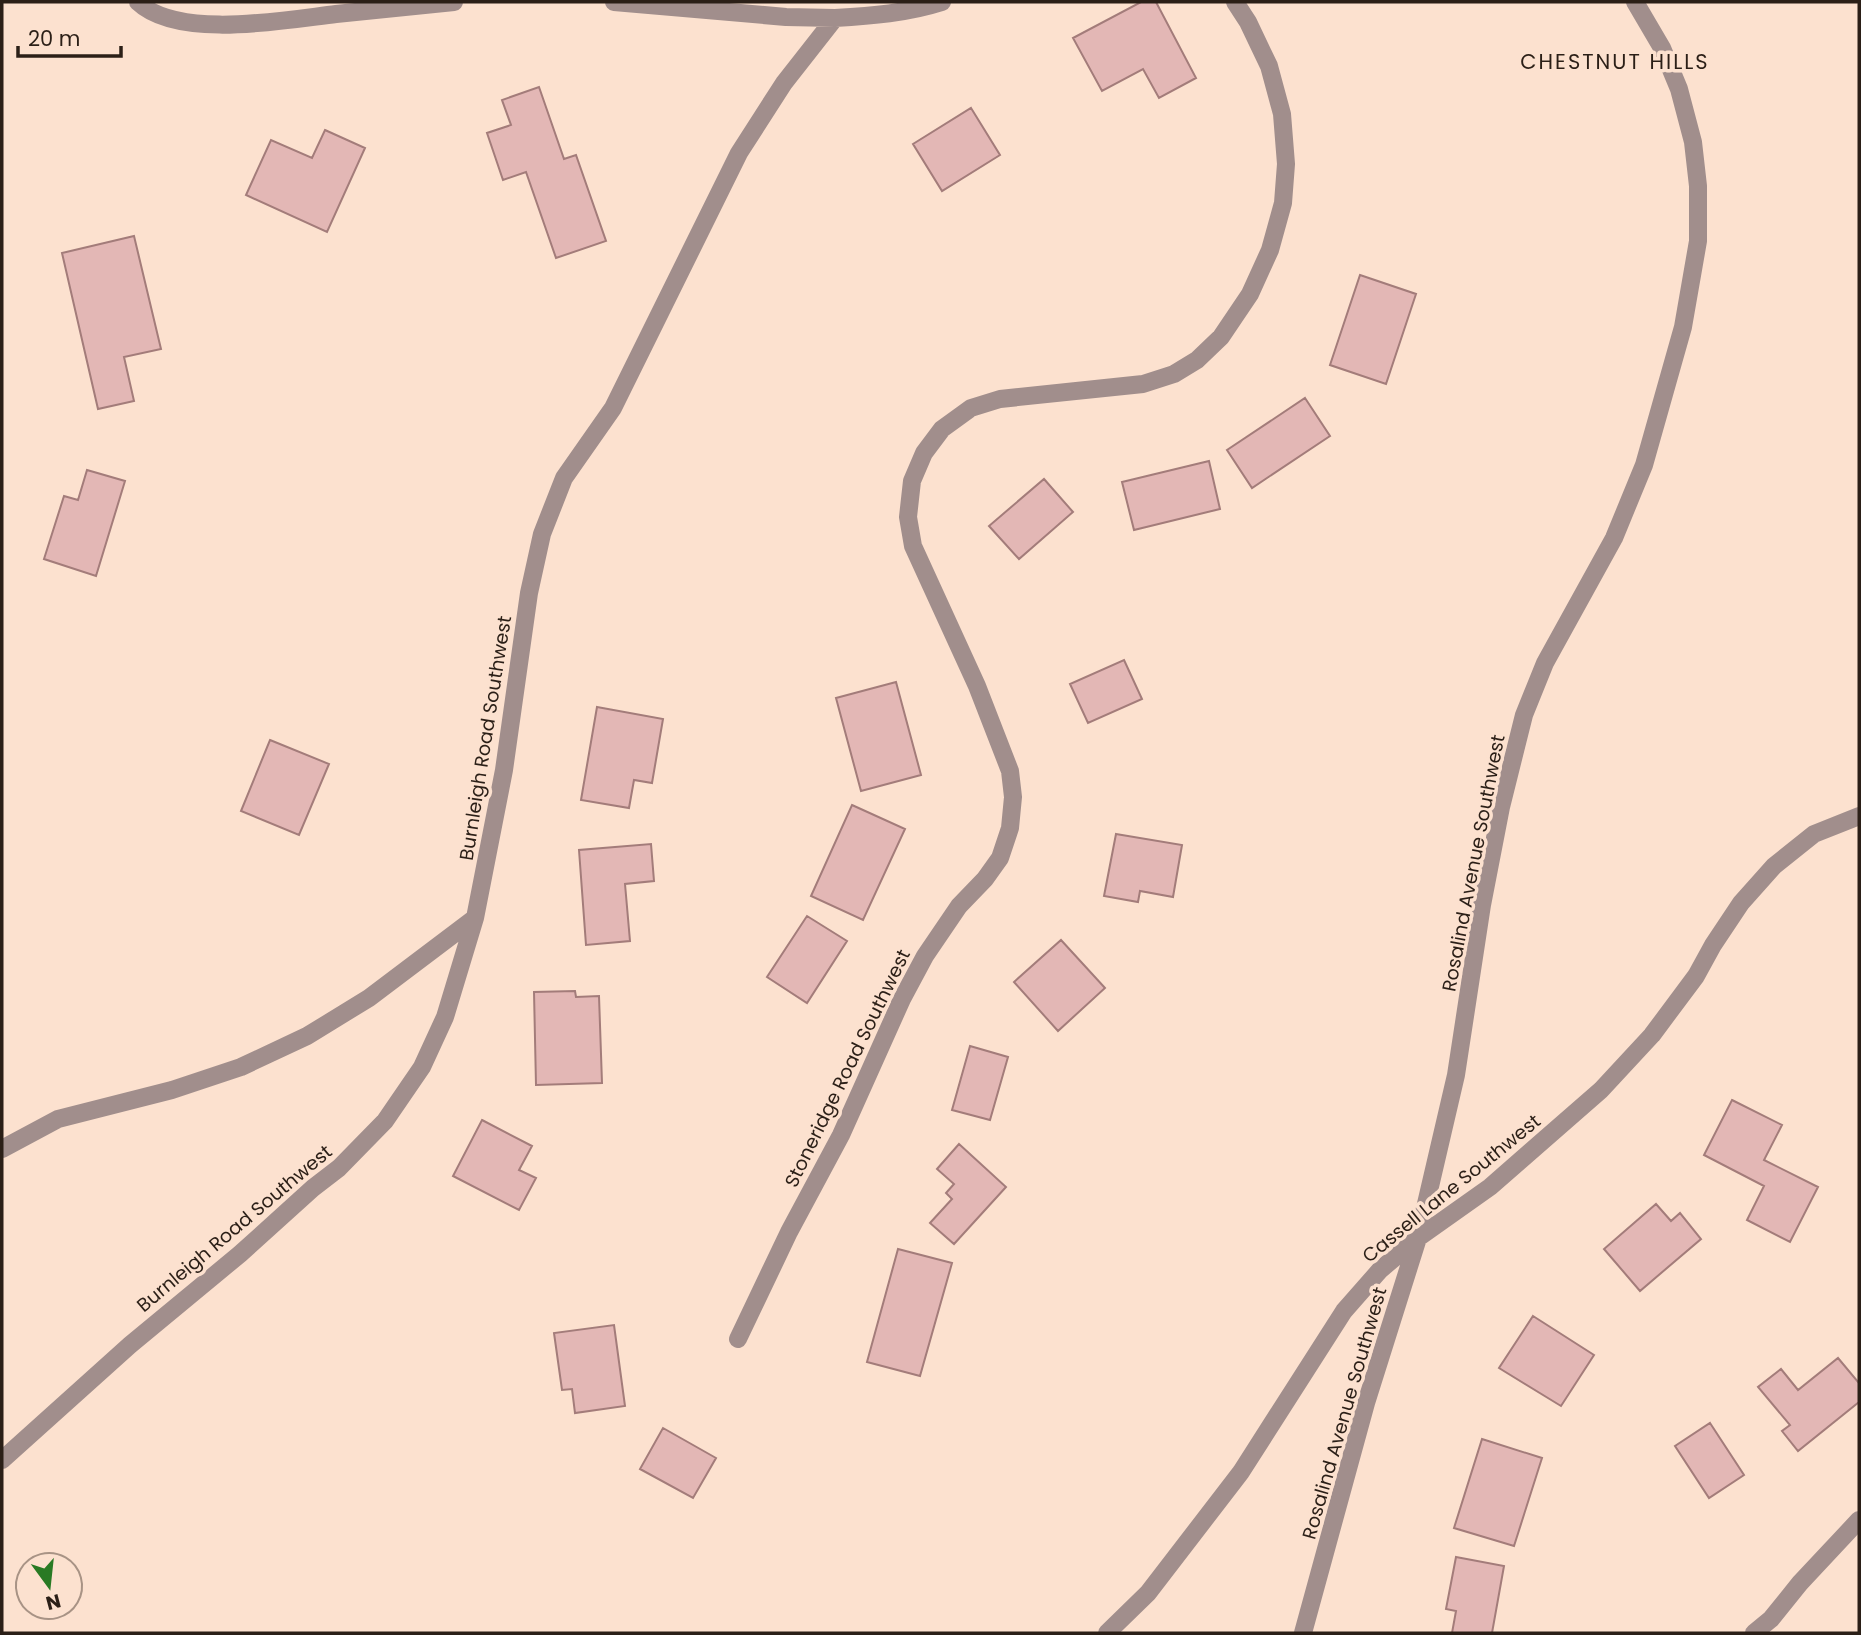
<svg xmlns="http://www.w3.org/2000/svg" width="1861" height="1635" font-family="Poppins,sans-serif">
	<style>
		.building { fill: #e3b7b5; stroke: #a37c7a; stroke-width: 2 }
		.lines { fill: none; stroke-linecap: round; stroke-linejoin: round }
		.street { stroke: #a18e8c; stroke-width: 18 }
		.labels { text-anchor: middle; stroke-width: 7; stroke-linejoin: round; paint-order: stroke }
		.street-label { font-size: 19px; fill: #2b1f17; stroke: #fce1cf }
		.neighbourhood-label { font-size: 21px; letter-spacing: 2px; fill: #2b1f17; stroke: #fce1cf }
	</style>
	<rect width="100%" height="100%" fill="#fce1cf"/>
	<path class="building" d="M1141,2H1156L1196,78L1159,98L1143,69L1102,91L1073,38Z
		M539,87L564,159L576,155L606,241L556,258L526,172L503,180L487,133L511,125L502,100Z
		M971,108L1000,155L942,191L913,144Z
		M325,130L365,148L327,232L246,195L271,140L312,158Z
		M134,236L161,349L124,357L134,401L98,409L62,253Z
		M1360,275L1416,294L1386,384L1330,365Z
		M1305,398L1330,436L1252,488L1227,450Z
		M1209,461L1220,509L1134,530L1122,482Z
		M87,470L125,481L96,576L44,559L64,496L78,500Z
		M1044,479L1073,512L1019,559L989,526Z
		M1124,660L1142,699L1088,723L1070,684Z
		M896,682L921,775L861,791L836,698Z
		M597,707L663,719L652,783L634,780L629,808L581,800Z
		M270,740L329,764L299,835L241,811Z
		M852,805L905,829L863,920L811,896Z
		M1116,834L1182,845L1173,897L1140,891L1138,902L1104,896Z
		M651,844L654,881L625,884L630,941L586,945L579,850Z
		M807,916L847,941L807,1003L767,977Z
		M1061,940L1105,988L1058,1031L1014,982Z
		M575,991L576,997L599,996L602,1083L536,1085L534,992Z
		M970,1046L1008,1057L990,1120L952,1110Z
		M1732,1100L1782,1125L1764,1160L1818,1187L1790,1242L1747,1220L1764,1186L1704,1155Z
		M482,1120L532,1146L519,1170L536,1178L519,1210L453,1176Z
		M959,1144L1006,1187L954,1244L930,1223L952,1199L946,1193L954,1184L937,1169Z
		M1656,1204L1671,1221L1680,1213L1701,1239L1640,1291L1604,1249Z
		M898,1249L952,1263L920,1376L867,1362Z
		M1533,1316L1594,1355L1561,1406L1499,1368Z
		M614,1325L625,1406L575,1413L572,1389L562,1390L554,1333Z
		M1838,1358L1859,1383V1402L1798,1451L1782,1431L1790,1425L1758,1387L1781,1369L1798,1390Z
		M1710,1423L1744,1475L1709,1498L1675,1446Z
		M663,1428L716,1458L693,1498L640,1469Z
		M1482,1439L1542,1458L1514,1546L1454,1528Z
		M1456,1557L1504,1566L1492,1633H1452L1456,1611L1446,1609Z"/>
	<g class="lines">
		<path class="street" d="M138,2C178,40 285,20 336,14C375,10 414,6 454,2
			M614,2L786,17L835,18
			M2,1149L58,1119L172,1090L241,1067L307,1036L369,998L475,918
			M738,1339L789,1232L841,1135L902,999L925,956L959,906L985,879L1000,858L1010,828L1013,797L1010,771L977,686L913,546L908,517L912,481L924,453L942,429L971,408L1000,399L1143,384L1174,374L1197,360L1221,337L1250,294L1270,250L1283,203L1286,164L1282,114L1269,66L1248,22L1235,2
			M2,1460L130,1345L240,1254L313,1188L339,1168L385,1121L422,1067L445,1017L475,918L504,770L529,593L542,534L564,478L613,408L739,153L784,83L835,18C871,16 908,13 942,2
			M1107,1633L1148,1593L1241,1472L1344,1311L1380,1270L1418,1238L1490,1187L1601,1090L1652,1035L1696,976L1713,945L1741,903L1774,866L1814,834L1859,816
			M1303,1633L1366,1403L1418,1238L1456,1075L1482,905L1501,807L1524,715L1545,663L1614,538L1644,465L1683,327L1698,241V186L1693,142L1679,89L1662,48L1635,2
			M1754,1633L1771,1619L1800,1583L1859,1520"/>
	</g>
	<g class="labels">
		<g class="street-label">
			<text transform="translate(485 738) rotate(-81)" y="7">Burnleigh Road Southwest</text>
			<text transform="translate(1473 863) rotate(-79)" y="7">Rosalind Avenue Southwest</text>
			<text transform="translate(847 1068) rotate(-64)" y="7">Stoneridge Road Southwest</text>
			<text transform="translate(1451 1188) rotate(-39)" y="7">Cassell Lane Southwest</text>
			<text transform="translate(234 1228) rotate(-40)" y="7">Burnleigh Road Southwest</text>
			<text transform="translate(1344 1413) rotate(-74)" y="7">Rosalind Avenue Southwest</text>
		</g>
		<g class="neighbourhood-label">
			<text x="1615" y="69">CHESTNUT HILLS</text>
		</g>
	</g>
	<rect width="1861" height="1635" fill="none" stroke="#2b1f17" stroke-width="7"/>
	<g transform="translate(49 1586) rotate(165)"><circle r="33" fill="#fce1cf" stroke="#a89385" stroke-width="2"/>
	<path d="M0-5L12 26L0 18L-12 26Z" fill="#297a24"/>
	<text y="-10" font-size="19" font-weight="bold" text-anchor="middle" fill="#2b1f17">N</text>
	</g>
	<path d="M18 46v10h103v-10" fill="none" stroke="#2b1f17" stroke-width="3.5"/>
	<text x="28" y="46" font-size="21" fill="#2b1f17" stroke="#fce1cf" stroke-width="5" paint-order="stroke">20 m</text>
</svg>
